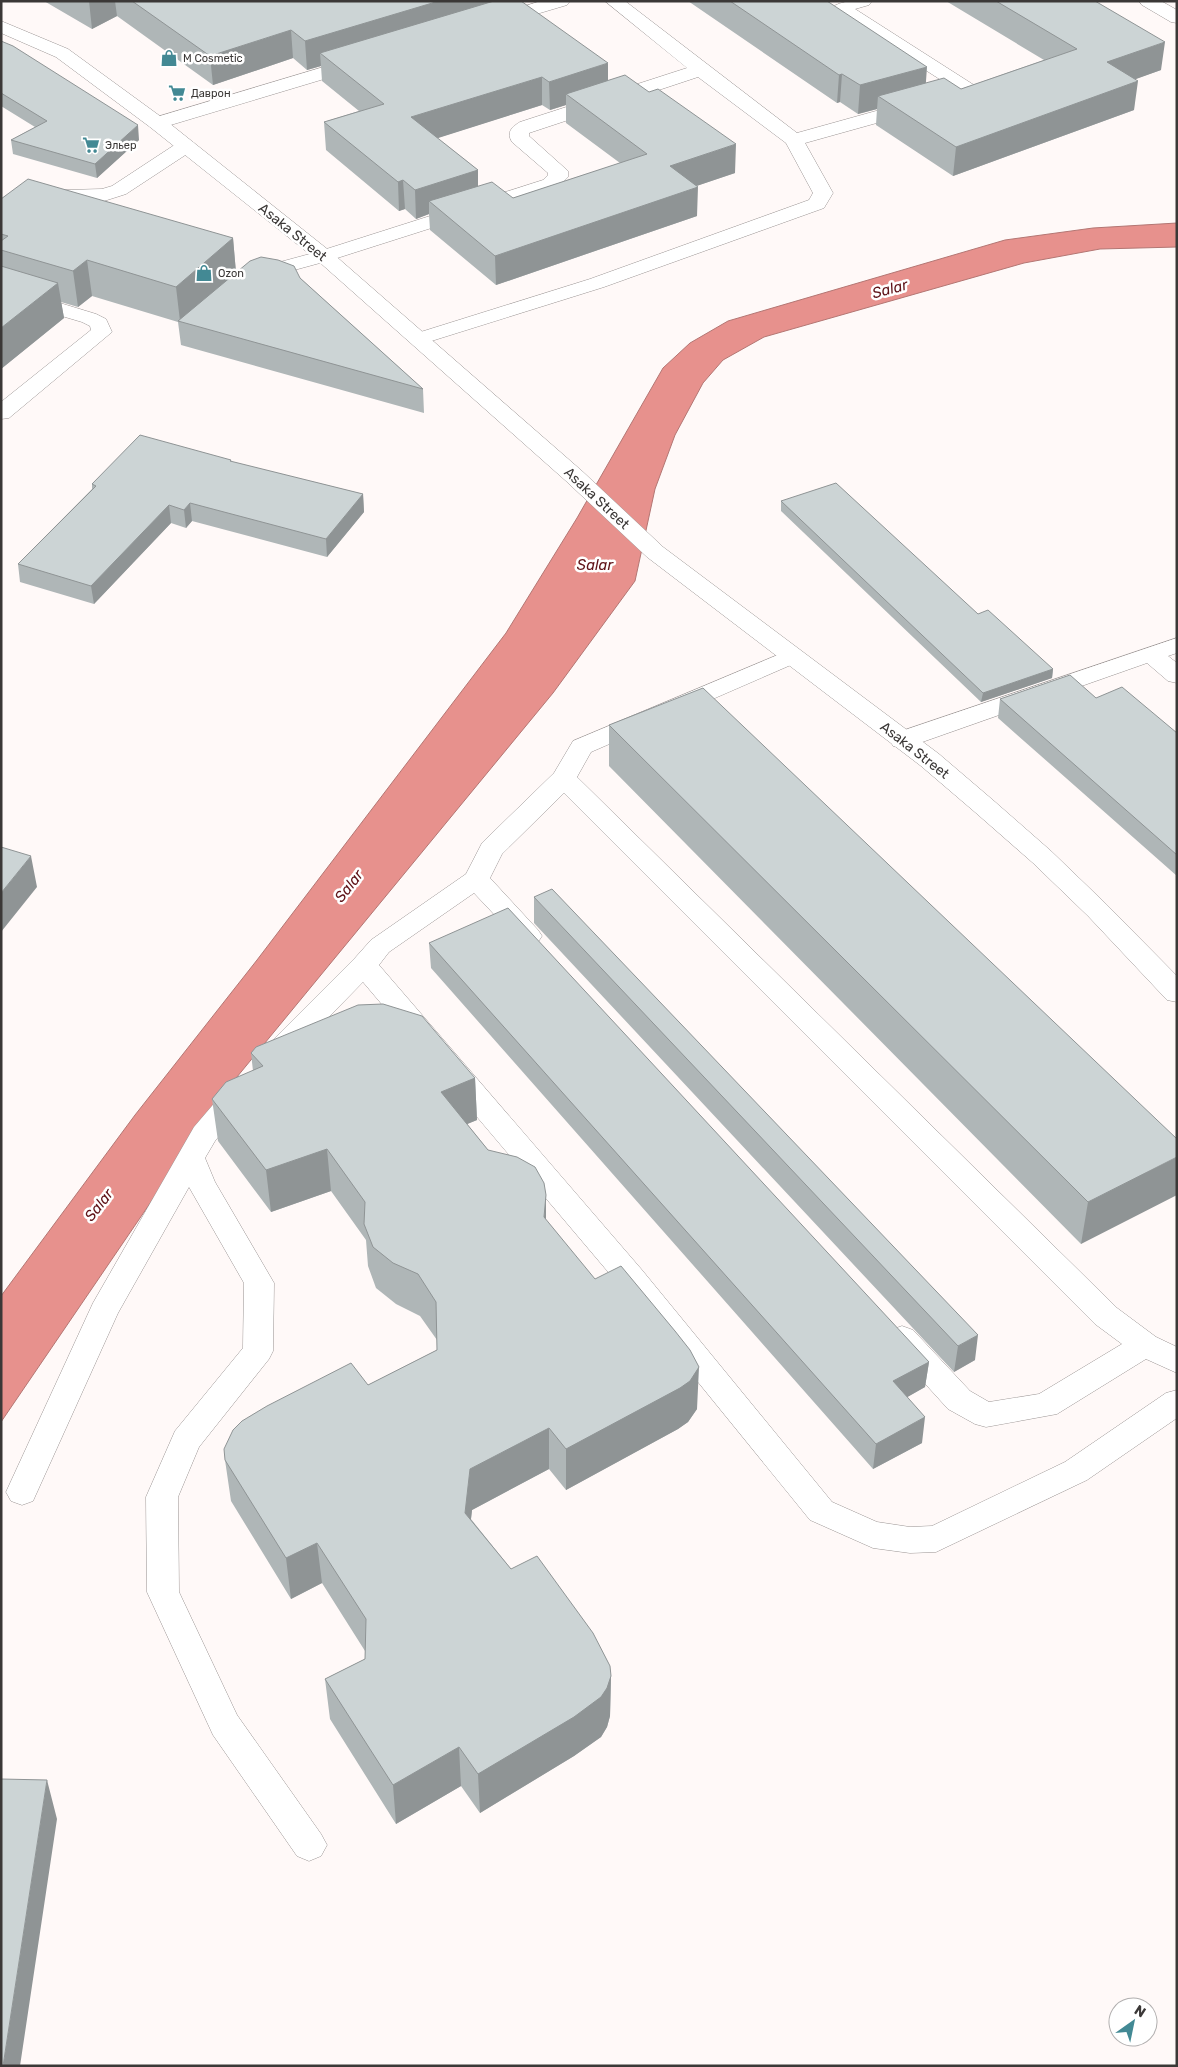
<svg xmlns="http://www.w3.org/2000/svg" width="1178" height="2067" font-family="Rubik,sans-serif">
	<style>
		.water { fill: #e7918d; stroke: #b37673 }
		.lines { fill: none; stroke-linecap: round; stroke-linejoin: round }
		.service-casing { stroke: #9b9594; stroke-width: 1 }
		.minor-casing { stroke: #9b9594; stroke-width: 1 }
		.tertiary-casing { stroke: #9b9594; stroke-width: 1 }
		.service { fill: #fff; fill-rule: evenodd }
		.minor { fill: #fff; fill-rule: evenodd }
		.tertiary { fill: #fff; fill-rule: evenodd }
		.wall { fill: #afb6b7; fill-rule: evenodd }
		.shaded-wall { fill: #8f9495 }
		.building { fill: #ccd4d5; stroke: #8f9495 }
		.labels { text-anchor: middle; stroke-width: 5; stroke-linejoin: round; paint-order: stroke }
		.far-poi-label { font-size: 11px; fill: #3b3837; stroke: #fff; text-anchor: start }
		.street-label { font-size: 14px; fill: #3b3837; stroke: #fff }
		.water-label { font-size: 15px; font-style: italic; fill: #5f1318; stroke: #fff }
	</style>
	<rect width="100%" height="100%" fill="#fff9f8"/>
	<path class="water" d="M1177,223V247L1100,249L1024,263L764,337L723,360L703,383L675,435L655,489L635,581L553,693L232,1083L1,1422V1296L135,1115L257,960L506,633L577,518L663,368L690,343L728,321L1005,240L1093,228Z"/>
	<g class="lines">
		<g class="service-casing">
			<path id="service" d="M605,1H625L797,133L955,89L835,12L832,8C839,0 860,1 872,1L869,5L855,9L977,87L979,91L977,95L805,143L833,193L824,208L604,287L425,343L418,345L411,343L407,339L411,335L590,279L809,200L813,193L786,143L698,77L529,133V136L568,171V177L557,188L331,260L254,281L247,279L244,275L247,271L317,252L543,180L548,175V173L512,142C506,132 512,127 520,122L687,68Z
				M1139,1H1161L1177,10V23L1171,22L1142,5Z
				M1177,638V653L1168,656L1177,663V683L1168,681L1147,663L911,746L902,748L893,746L890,740L893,734Z
				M792,649L800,651L804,656L800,661L591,752L577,777L1117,1308L1156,1337L1177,1347V1373L1146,1359L1057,1414L986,1427L975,1424L948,1409L891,1346L887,1338L891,1330L902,1326L913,1330L970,1391L989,1402L1039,1394L1122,1344L1095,1324L564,793L502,854L490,878L538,930L542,936L538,942L529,945L520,942L474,893L389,952L379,965L642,1270L832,1502L877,1522L910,1527L932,1526L1065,1462L1166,1393L1177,1390V1418L1087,1480L936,1552L910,1553L873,1548L810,1520L620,1286L363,982L285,1062L275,1065L265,1062L261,1055L265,1048L355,958L371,940L466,874L482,843L554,773L573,741Z
				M239,1083L249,1086L253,1093L215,1141L205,1158L215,1182L274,1283L273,1351L269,1359L199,1447L178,1497L179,1592L237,1715L321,1834L327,1845L321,1856L309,1861L297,1856L213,1735L147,1592L146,1497L175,1431L243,1348L244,1283L189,1187L118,1313L33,1501L22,1505L11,1501L6,1492L93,1303L194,1127L229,1086Z"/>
		</g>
		<g class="minor-casing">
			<path id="minor" d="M541,1H570L567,5L496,26L490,25L487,21L490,17Z
				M357,57L364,59L366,63L364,67L164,127L157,129L150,127L147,123L150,119Z
				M186,140L193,142L196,146L193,150L126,194L104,201L35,203L8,224L1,226V210L23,193L30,191L102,189L112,186L179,142Z
				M1,285L96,314L106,319L112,332L9,418L1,419V402L91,330L90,326L82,322L1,298Z"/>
		</g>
		<g class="tertiary-casing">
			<path id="tertiary" d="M1,21L68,49L164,119L331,252L582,471L663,547L939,754L994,801L1051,851L1106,904L1177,976V1002L1167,1000L1088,916L1033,863L976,813L921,766L647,557L566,481L317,260L150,127L56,57L1,33Z"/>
		</g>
		<use href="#service" class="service"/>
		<use href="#minor" class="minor"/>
		<use href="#tertiary" class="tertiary"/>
	</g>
	<path class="wall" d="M44,1H521L608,81L735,173L696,186L697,216L496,285L430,230L429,214L416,219L405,209L399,211L326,150L324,122L359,111L322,81L321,66L307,70L293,58L213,85L117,16L92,29ZM542,105L550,110L566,105V123L620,163L513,198L478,186V170L437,138Z
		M688,1H827L926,83L961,89L1044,60L946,1H1095L1161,70L1135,79L1134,110L953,176L876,125L877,109L858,114L840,102L837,103Z
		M1,41L139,140L97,178L13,154L11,140L35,127L1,106Z
		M1,199L233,238L236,272L300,278L423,389L424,413L181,345L178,322L92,296L78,307L61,302L64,318L1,369Z
		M231,460L232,462L363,494L364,512L327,557L192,521L186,528L171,523L94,604L20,582L18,564L92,489V484Z
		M781,501L978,614L1053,669L1052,678L981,702L781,511Z
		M1096,698L1177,733V876L998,718L1000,699Z
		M609,725L1177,1139L1081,1244L609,766Z
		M534,897L975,1360L954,1372L534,923Z
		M429,943L929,1362L925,1387L907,1397L922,1443L873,1469L431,968Z
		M251,1053L475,1078L477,1120L467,1124L488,1150L546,1195V1220L697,1409L688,1422L678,1429L566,1490L549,1469L472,1510L471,1519L511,1569L611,1676L610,1716L607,1727L601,1737L574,1756L480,1813L461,1786L396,1824L330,1719L325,1679L365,1659V1651L322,1583L291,1599L231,1501L225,1460L368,1385L437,1350V1340L420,1316L396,1304L376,1288L368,1266L366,1240L331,1191L271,1212L218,1141L212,1099L253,1071Z"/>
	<path class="shaded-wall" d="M89,1H115L117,16L92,29Z
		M439,1H498L320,53L321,66L307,70L305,41Z
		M291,30L293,58L213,85L210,56Z
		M1165,42L1161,70L1103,91L1107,62Z
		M608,63V91L566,94V105L550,110L549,82Z
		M927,67L925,95L878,96L877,109L858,114L860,85Z
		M842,74L840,102L837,103L839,75Z
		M542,77V105L413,146L411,117Z
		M1138,81L1134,110L953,176L956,147Z
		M138,125L139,140L97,178L95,164Z
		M736,144L735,173L670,195V166Z
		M478,170V199L429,201V214L416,219L415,190Z
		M403,180L405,209L399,211L398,182Z
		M698,187L697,216L496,285L495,256Z
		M233,238L236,273L180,321L176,287Z
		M87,260L92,296L78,307L73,271Z
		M58,283L64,318L1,369V328Z
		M363,494L364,512L327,557L326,539Z
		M190,503L192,521L186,528L184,510Z
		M169,505L171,523L94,604L91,586Z
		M1053,669L1052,678L981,702L983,693Z
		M31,856L37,887L1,932V893Z
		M475,1078L477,1120L443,1134L441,1092Z
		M327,1149L331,1191L271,1212L266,1170Z
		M1177,1157V1195L1081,1244L1088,1202Z
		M546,1195V1237L544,1217Z
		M978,1335L975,1360L954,1372L958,1346Z
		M929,1362L925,1387L890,1407L893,1381Z
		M699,1367L697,1409L688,1422L678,1429L566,1490V1449Z
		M925,1417L922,1443L873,1469L876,1444Z
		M549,1428V1469L472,1510L467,1553L465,1513L470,1469Z
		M317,1543L322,1583L291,1599L286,1558Z
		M611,1676L610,1716L607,1727L601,1737L574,1756L480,1813L478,1774Z
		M459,1747L461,1786L396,1824L393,1785Z
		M47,1780L57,1819L20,2066H3Z"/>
	<path class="building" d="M132,1H439L305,41L291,30L210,56Z
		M494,1H521L608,63L549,82L542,77L411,117L478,170L415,190L403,180L398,182L324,122L384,104L320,53Z
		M730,1H827L927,67L860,85L842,74L839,75Z
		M996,1H1095L1165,42L1107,62L1138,81L956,147L878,96L944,78L961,89L1077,49Z
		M1,41L13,46L138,125L95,164L11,140L47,121L1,93Z
		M625,75L649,92L658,89L736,144L670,166L698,187L495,256L429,201L492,182L513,198L647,154L566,94Z
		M28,179L233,238L176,287L87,260L73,271L1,250V241L8,236L1,234V199Z
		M261,257L278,260L294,266L300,278L423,389L178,321L250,261Z
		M1,266L58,283L1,328Z
		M140,435L231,460L230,461L363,494L326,539L190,503L184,510L169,505L91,586L18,564L96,486L92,484Z
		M836,483L978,614L988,610L1053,669L983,693L781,501Z
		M1070,675L1096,698L1122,687L1177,733V855L1000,699Z
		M703,688L1177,1139V1157L1088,1202L609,725Z
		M1,847L31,856L1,893Z
		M552,889L978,1335L958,1346L534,897Z
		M508,908L929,1362L893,1381L925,1417L876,1444L429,943Z
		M383,1004L422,1016L475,1078L441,1092L488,1150L517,1157L535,1167L544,1183L546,1195L544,1217L595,1279L621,1266L675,1331L690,1350L699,1367L690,1381L680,1388L566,1449L549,1428L470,1469L465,1513L511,1569L537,1556L593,1633L610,1666L611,1676L607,1688L601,1697L574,1717L478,1774L459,1747L393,1785L325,1679L365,1659L366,1619L317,1543L286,1558L225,1460L224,1449L233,1430L242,1421L267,1406L351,1363L368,1385L437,1350L436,1302L418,1274L393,1263L373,1247L364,1224L365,1202L327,1149L266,1170L212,1099L226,1082L263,1066L251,1053L256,1047L358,1005Z
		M1,1779L47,1780L3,2066H1Z"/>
	<defs>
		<g id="shop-bare" transform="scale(1.35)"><path d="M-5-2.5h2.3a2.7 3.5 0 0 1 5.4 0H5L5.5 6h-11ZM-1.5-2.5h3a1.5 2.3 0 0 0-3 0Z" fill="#438994" stroke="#fff" stroke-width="2.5" paint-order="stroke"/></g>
		<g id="supermarket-bare" transform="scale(1.35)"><path d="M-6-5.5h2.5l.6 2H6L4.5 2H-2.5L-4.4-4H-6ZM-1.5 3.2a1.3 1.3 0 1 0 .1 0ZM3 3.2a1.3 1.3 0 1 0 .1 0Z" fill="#438994" stroke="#fff" stroke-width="2.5" paint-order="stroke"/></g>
	</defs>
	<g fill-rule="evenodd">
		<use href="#shop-bare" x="169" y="58"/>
		<use href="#supermarket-bare" x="177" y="93"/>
		<use href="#supermarket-bare" x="91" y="145"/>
		<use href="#shop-bare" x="204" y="273"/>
	</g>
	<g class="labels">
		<g class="far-poi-label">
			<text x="183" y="62">M Cosmetic</text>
			<text x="191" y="97">Даврон</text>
			<text x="105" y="149">Эльер</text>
			<text x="218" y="277">Ozon</text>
		</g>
		<g class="street-label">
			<text transform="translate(293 232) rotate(39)" y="5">Asaka Street</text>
			<text transform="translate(597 498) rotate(43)" y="5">Asaka Street</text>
			<text transform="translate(915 750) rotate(38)" y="5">Asaka Street</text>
		</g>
		<g class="water-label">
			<text transform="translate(890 289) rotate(-15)" y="5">Salar</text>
			<text x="595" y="570">Salar</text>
			<text transform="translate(349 886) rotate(-52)" y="5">Salar</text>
			<text transform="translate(99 1205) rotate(-52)" y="5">Salar</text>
		</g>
	</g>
	<rect width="1178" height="2067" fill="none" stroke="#3b3837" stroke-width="5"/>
	<g transform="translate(1133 2022) rotate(33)"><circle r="24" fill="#ffffff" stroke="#b1afaf"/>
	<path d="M0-4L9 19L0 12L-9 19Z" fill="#438994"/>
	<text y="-8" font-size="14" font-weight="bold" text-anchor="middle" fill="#3b3837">N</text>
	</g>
</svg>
